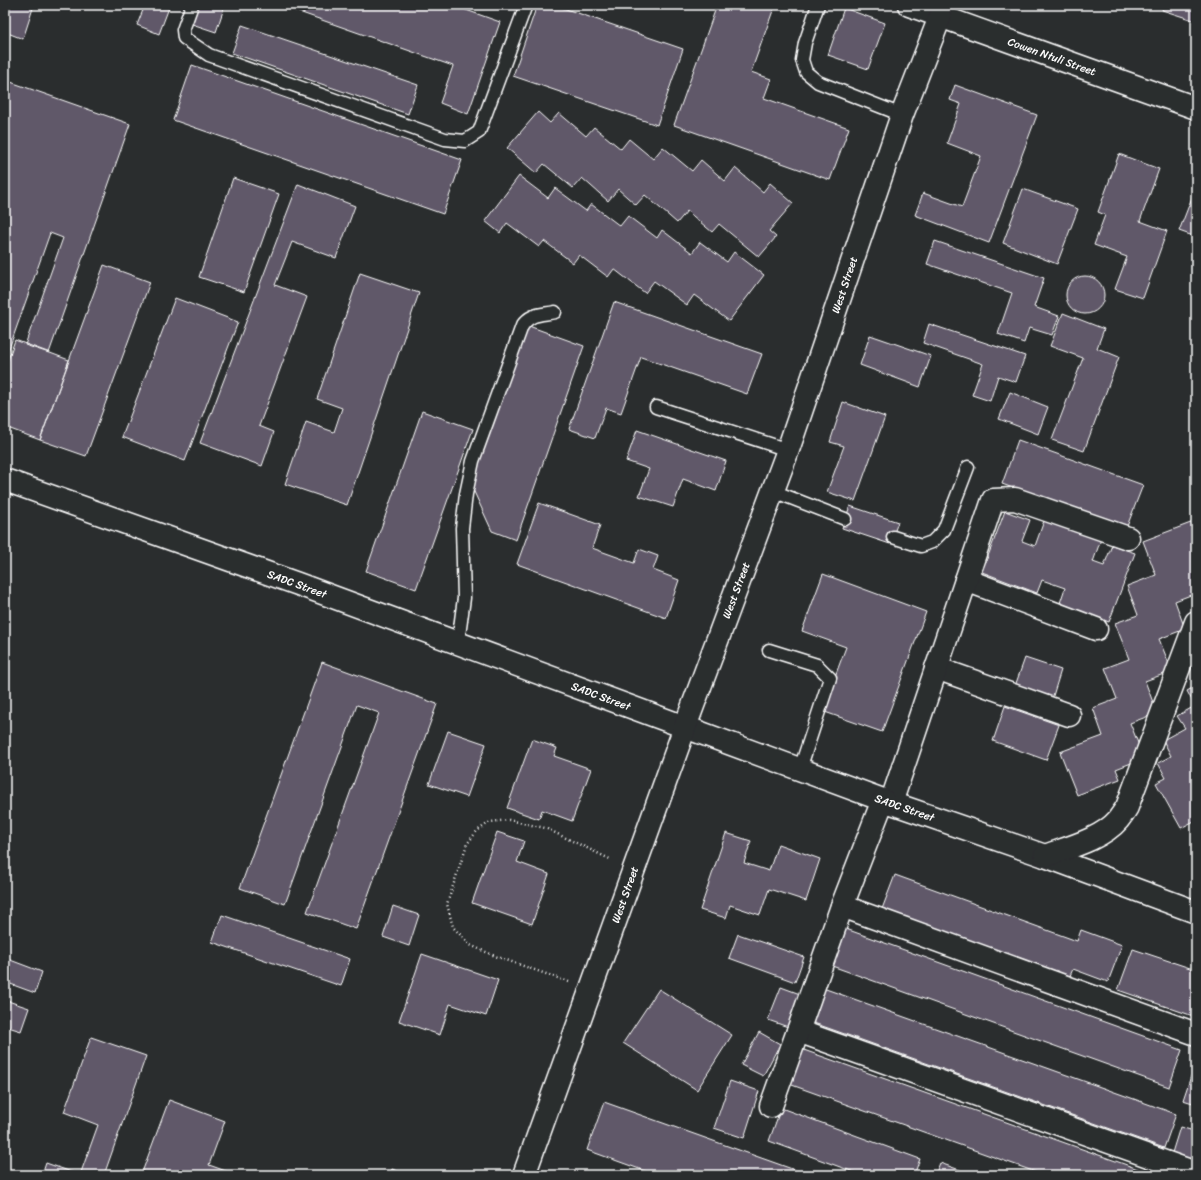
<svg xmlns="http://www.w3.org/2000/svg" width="1201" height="1180" font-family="Sriracha,sans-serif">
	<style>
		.building { fill: #615969; stroke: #fff }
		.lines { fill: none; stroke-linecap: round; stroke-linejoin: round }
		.lane-casing { stroke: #fff; stroke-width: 15 }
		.street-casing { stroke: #fff; stroke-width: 25 }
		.secondary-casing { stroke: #fff; stroke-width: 25 }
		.path { stroke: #fff; stroke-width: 2.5; stroke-dasharray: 1 3; stroke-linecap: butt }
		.lane { stroke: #2a2d2e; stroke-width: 12 }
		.street { stroke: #2a2d2e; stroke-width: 22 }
		.secondary { stroke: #2a2d2e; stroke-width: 22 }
		.labels { text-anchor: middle; stroke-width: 4; stroke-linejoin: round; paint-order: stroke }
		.street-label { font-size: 11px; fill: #fff; stroke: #2a2d2e }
	</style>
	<rect width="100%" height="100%" fill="#2a2d2e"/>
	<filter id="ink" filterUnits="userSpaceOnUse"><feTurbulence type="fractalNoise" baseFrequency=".025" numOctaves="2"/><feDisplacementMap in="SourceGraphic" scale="8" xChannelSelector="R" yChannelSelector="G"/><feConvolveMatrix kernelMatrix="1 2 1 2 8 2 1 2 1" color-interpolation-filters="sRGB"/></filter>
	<g filter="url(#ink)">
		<path class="building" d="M5,5H34L23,39L5,32Z
			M145,5H170L159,34L137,25Z
			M199,5H225L216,32L192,24Z
			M279,5H452L500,22L468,114L440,103L453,66Z
			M537,5H564L563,8L683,49L657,125L513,76Z
			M717,5H775L751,72L771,79L764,98L849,128L830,180L674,125Z
			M1164,5H1196V21L1162,10Z
			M844,8L885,23L868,69L828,55Z
			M242,25L418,85L408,114L232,53Z
			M192,65L462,160L443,214L173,120Z
			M5,80L130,124L49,353L25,345L63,238L50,233L5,360Z
			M955,85L1037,115L989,243L915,215L923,193L962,207L981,156L947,143L961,104L950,100Z
			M538,112L550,123L559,113L586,136L594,127L621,149L629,139L653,159L663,147L692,171L701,160L725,181L735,168L763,192L770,183L793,203L769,231L776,237L759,257L719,224L712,232L687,211L677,223L645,195L636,205L618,189L608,201L582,178L573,188L544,164L536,173L507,148Z
			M1119,154L1159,169L1140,221L1167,231L1143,298L1115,289L1127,257L1094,245L1105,215L1098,212Z
			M519,176L548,198L555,188L586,211L591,204L620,226L628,216L657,238L662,230L692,253L700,242L727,262L734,252L764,275L729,321L694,295L687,305L654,281L645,293L614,269L608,277L579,255L573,263L544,241L539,247L507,223L500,233L485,221Z
			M233,178L279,194L244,292L199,277Z
			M298,184L355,206L336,258L292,242L275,285L307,297L259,426L274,432L262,466L200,443Z
			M1196,187V237L1179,231Z
			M1023,189L1078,209L1057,264L1003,243Z
			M935,241L1044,278L1034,307L1059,316L1052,335L1029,328L1024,343L998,334L1012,293L927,264Z
			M104,265L150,282L86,456L40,440Z
			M360,273L419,293L347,505L285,484L306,422L334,432L342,408L317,399Z
			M1066 295a19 19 0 1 1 38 0a19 19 0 1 1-38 0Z
			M175,298L238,322L185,461L122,437Z
			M614,302L762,354L747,394L641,357L621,413L606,408L595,438L569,429Z
			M1063,313L1104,329L1097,348L1119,357L1084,451L1052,440L1083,358L1050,346Z
			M929,324L1025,356L1016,382L998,376L990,401L972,395L983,364L923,343Z
			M526,325L584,346L516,540L492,531L470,483Z
			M870,335L931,356L920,387L860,365Z
			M15,340L69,360L40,440L5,427V368Z
			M1010,392L1048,407L1038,434L999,419Z
			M843,402L885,417L855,501L827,492L844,446L830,442Z
			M422,411L473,429L416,589L366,571Z
			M637,430L726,461L716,491L683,479L673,507L639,496L649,469L626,461Z
			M1018,440L1143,485L1126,529L1002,484Z
			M539,503L600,525L592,548L634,563L639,549L658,556L653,570L679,580L666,618L517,564Z
			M850,506L898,522L890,544L842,528Z
			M1005,511L1030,520L1022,541L1035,546L1045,518L1101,539L1093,562L1104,566L1112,545L1135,553L1109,622L1060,603L1065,588L1042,580L1037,593L982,572Z
			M1196,521V560L1193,561L1196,568V593L1175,601L1185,629L1159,639L1172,671L1145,681L1157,713L1130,723L1144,758L1116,769L1120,779L1077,795L1060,752L1103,736L1093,708L1117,699L1105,668L1129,659L1115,623L1138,615L1127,586L1156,575L1143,541Z
			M823,574L926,612L882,732L822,711L846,647L802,631Z
			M1025,658L1061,670L1052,699L1015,686Z
			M322,662L437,704L356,929L307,912L379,713L357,705L285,904L240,888Z
			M1196,686V820L1181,828L1156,783L1166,778L1158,763L1171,756L1163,740L1185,728L1177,716L1195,706L1187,691Z
			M1005,706L1059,725L1046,760L993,741Z
			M448,731L486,744L467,797L429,784Z
			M532,739L557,748L554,756L591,769L572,821L542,810L539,819L507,808Z
			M497,832L524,841L517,862L549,874L532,924L472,903Z
			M726,833L751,841L744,863L769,871L778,844L820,859L806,901L769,889L760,915L730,905L726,918L700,910Z
			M895,875L1077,941L1081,930L1122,945L1108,982L1073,969L1069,978L882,909Z
			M393,906L419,915L409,946L383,937Z
			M222,915L350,959L341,986L212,942Z
			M846,929L1182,1050L1169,1087L832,966Z
			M738,934L804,957L795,982L729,958Z
			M1133,949L1196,970V1017L1118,990Z
			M422,954L498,980L486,1016L450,1004L440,1035L399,1021Z
			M5,958L42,972L35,993L5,982Z
			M781,987L800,994L788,1027L768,1020Z
			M823,988L1176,1114L1164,1148L811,1022Z
			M659,989L732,1035L697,1090L623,1043Z
			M5,1000L29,1008L21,1031L5,1026Z
			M759,1032L780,1044L763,1076L741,1065Z
			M91,1037L146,1056L104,1175H42L46,1163L80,1175L98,1125L64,1112Z
			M801,1049L1155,1175H1044L789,1084Z
			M1194,1067H1196V1104L1183,1100Z
			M730,1081L759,1091L744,1138L714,1128Z
			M169,1100L225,1121L209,1165L237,1175H141Z
			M604,1102L809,1175H656L587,1150Z
			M781,1108L920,1159L914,1175H862L769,1141Z
			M1196,1123V1164L1171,1156L1180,1127L1194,1131Z
			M940,1163L974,1175H935Z
			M392,1169L407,1175H390Z"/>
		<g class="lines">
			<g class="lane-casing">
				<path id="lane" d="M192,5L183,30L184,38L209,55L445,139L465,141L479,132L526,5
					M818,5L805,43L802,60L806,72L818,82L902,115
					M656,407L788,450
					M773,491L845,519
					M893,537L921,546L932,542L944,530L968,467
					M458,643L464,598L462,528L466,494L473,461L522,326C531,313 540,315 555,312
					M769,650L817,665L830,678L800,769"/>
			</g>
			<g class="street-casing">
				<g id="street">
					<path d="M966,580L1096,629"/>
					<path d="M936,668L1069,715"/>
					<path id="s1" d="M685,727L883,800L1045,856L1196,912"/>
					<path d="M891,803L993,500L1015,499L1128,538"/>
					<path d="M1045,856C1067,848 1102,839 1118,820C1121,816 1124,812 1127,807L1196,622"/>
					<path d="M842,906L1196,1034"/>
					<path d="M798,1031L1196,1173"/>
					<path d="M771,1106L798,1031L842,906L883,800"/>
				</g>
			</g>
			<g class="secondary-casing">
				<g id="secondary">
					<path id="s2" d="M909,5L1196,108"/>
					<path id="s3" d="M5,480L298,584L685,727"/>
					<path id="s4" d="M524,1175L685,727L788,450L902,115L940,17"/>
				</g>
			</g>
			<path class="path" d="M569,982L495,956L470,945L453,927L447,904L467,844L477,831L490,822L509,820L545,828L612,860"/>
			<use href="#lane" class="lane"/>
			<use href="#street" class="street"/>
			<use href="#secondary" class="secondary"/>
		</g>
	</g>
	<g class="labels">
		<g class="street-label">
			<text dy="4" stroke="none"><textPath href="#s2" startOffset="152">Cowen Ntuli Street</textPath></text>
			<text dy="4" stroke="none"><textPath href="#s4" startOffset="946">West Street</textPath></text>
			<text dy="4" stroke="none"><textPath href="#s3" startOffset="310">SADC Street</textPath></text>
			<text dy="4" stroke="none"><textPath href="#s4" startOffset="622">West Street</textPath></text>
			<text dy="4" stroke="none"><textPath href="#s3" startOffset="634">SADC Street</textPath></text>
			<text dy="4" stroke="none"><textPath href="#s1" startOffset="234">SADC Street</textPath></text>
			<text dy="4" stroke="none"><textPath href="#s4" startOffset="298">West Street</textPath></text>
		</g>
	</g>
	<rect width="1201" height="1180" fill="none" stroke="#2a2d2e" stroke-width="20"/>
	<rect x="10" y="10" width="1181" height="1160" fill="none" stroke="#fff" stroke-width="1.5" filter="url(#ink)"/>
</svg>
